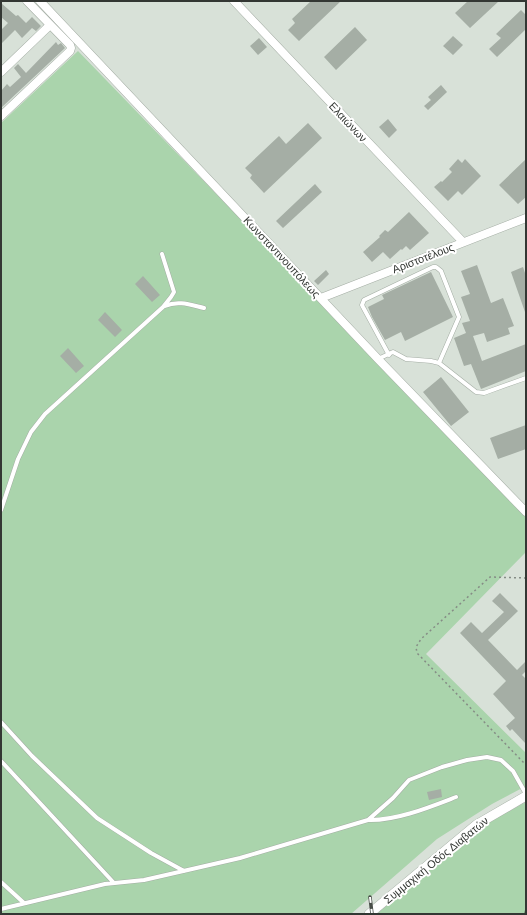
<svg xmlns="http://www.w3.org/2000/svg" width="527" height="915" font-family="Helvetica,sans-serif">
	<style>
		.green { fill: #aad4ac }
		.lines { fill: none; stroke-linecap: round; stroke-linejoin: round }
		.stream { stroke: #5d805e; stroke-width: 2 }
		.building { fill: #a5aea5 }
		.service-casing { stroke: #a4ada4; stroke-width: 5 }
		.minor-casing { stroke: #a4ada4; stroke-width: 9 }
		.tertiary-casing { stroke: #a4ada4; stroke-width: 10 }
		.path { stroke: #858c85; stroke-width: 1.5; stroke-dasharray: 2 3; stroke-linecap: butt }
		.service { stroke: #fff; stroke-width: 4 }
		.minor { stroke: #fff; stroke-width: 8 }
		.tertiary { stroke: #fff; stroke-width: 9 }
		.rail-casing { stroke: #484d48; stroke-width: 3.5 }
		.rail { stroke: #fff; stroke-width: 2; stroke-dasharray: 6; stroke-linecap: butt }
		.labels { text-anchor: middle; stroke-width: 4; stroke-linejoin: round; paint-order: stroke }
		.street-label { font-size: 11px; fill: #333733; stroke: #fff }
	</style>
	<rect width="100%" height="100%" fill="#d8e1d8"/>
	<path class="green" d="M78,51L526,514V552L426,654L526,753V786L492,804L437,839L351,914H1V123Z
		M526,802V914H379V912L467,836L485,824Z"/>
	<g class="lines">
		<path class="stream" d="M525,914L526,910"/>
	</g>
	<path class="building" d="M311,1H341L299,41L288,30L295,23L292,19Z
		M468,1H499L470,28L455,13Z
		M1,3L16,16L18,15L26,23L32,17L41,26L36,31L32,28L22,38L15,30L1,44V30L8,23L1,17Z
		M521,10L526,15V29L497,57L489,49L501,38L496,34Z
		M355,27L367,40L336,70L324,57Z
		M453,36L463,45L453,55L443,46Z
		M259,38L267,47L258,55L250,46Z
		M56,42L58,45L61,43L65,48L1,108V91L7,84L10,87L21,77L14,68L18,64L26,73Z
		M441,85L447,92L428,110L424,106L431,100L428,97Z
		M388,119L397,130L389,138L379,127Z
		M308,123L322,138L264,193L250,178L252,175L245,168L279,136L286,144Z
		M458,159L462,163L465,159L481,176L462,195L458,191L448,201L434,187L441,181L442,182L452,172L449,169Z
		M526,159V197L518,204L499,185Z
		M315,184L322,192L283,228L276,221Z
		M409,212L429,233L410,250L406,246L402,250L401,249L390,259L383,252L372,262L363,252L380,237L379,236L385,230L388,232Z
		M477,265L491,303L503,298L514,326L508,328L510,334L487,342L484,333L473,336L482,361L526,344V371L481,389L471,364L464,366L454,338L466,333L462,323L470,321L461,297L470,294L461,271Z
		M523,267L526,276L525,312L511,272Z
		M326,270L329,274L318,285L314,281Z
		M431,272L453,317L405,341L401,332L385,340L372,317L368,307L384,299L382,295Z
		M143,276L160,295L152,302L135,284Z
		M105,312L122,330L115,337L98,320Z
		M68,348L84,366L76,373L60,356Z
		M441,377L469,412L451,426L423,392Z
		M526,425V449L498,459L490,438Z
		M500,593L518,611L488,640L517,670L526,661V671L522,675L526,679V744L512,729L510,731L506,726L515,718L493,694L506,681L460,633L471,622L482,633L504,612L492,601Z
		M441,789L442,797L429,800L427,792Z"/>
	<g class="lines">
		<g class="service-casing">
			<path id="service" d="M165,306C178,300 191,305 204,308
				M389,355L363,307L362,305L364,300L433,267H436L441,271L459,317L439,363
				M378,359L393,352L406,359L431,361L439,363L476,392L484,393L526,378
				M1,510L18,459L31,432L45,414L163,307L171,297L174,292L162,254
				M1,722L32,756L97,818L151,853L184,871
				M1,761L114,883
				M368,820C396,821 430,807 456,797
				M1,882L24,903
				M1,909L105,884L144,880L166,875L240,858L368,820L393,798L409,780L442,767L467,760L487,757L501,760L513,771L526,794"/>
		</g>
		<g class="minor-casing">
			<path id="minor" d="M40,1L378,359L526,512
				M234,1L463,242
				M1,72L50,25
				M1,116L70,51L71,48L70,45L27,1
				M321,298L526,218"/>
		</g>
		<g class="tertiary-casing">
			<path id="tertiary" d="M369,914L476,825L526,796"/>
		</g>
		<path class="path" d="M526,578L490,577L421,639L416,647L417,653L526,765"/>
		<use href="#service" class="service"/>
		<use href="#minor" class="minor"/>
		<use href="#tertiary" class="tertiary"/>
		<g class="rail-casing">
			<path id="rail" d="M370,897L372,914"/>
		</g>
		<use href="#rail" class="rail"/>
	</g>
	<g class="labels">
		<g class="street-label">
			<text transform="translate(348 122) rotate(47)" y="4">Ελαιώνων</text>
			<text transform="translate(282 257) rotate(47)" y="4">Κωνσταντινουπόλεως</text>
			<text transform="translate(423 258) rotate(-21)" y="4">Αριστοτέλους</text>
			<text transform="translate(436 860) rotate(-39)" y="4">Συμμαχική Οδός Διαβατών</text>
		</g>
	</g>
	<rect width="527" height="915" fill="none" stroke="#333733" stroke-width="4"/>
</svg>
